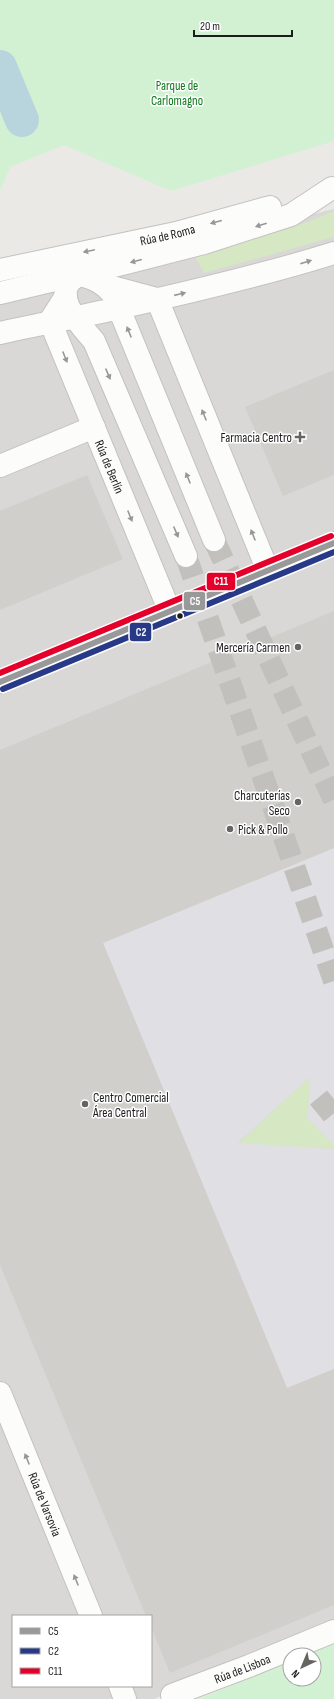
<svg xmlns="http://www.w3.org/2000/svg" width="334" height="1699" font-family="'Sofia Sans Condensed',sans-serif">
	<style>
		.residential { fill: #d9d8d6; fill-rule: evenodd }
		.grass { fill: #d5e8c3 }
		.park { fill: #d2f1d3 }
		.plaza { fill: #e0dfe4 }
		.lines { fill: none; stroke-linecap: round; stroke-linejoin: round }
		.canal { stroke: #b8d5de; stroke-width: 34 }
		.building { fill: #d1cfcc }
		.minor-tunnel { stroke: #c1c0bd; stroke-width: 22; stroke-dasharray: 22 11; stroke-linecap: butt }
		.minor-casing { stroke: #c3c2c1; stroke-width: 24 }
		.minor { stroke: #fcfcfb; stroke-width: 22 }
		.bus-1-casing { stroke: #fff; stroke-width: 9 }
		.bus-2-casing { stroke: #fff; stroke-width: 9 }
		.bus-3-casing { stroke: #fff; stroke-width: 9 }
		.bus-1 { stroke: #999; stroke-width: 6 }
		.bus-2 { stroke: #283a87; stroke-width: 6 }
		.bus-3 { stroke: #e4002b; stroke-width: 6 }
		.oneway { fill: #979797 }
		.poi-dot { fill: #646462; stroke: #fff; stroke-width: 1.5 }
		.bus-dot { fill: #1c1c1c; stroke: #fff; stroke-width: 1.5 }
		.labels { text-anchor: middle; stroke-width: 3; stroke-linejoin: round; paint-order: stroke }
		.park-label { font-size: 13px; fill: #0d771a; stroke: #fff }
		.street-label { font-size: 13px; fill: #1c1c1c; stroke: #fff }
		.poi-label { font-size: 13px; fill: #1c1c1c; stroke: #fff; text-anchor: end }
		.line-badge { stroke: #fff; stroke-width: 1.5 }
		.badge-label { font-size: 11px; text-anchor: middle; font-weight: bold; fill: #fff }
	</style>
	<rect width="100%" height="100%" fill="#eae9e5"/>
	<path class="residential" d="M334,209V1621L154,1699H0V291ZM13,1616H151V1686H13Z"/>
	<path class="grass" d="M334,211V237L204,273L195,256C242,242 290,231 334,211Z
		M310,1077L308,1119L334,1145V1149L238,1144Z"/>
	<path class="park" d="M0,0H334V141L171,191L64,145L10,167L0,191Z
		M334,1642V1699H199L290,1661V1679H314V1655H303Z"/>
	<path class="plaza" d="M334,848V1145L308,1119L310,1077L238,1143L334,1149V1369L287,1388L103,943Z"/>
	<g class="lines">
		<path class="canal" d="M0,67L22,120"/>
	</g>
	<path class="building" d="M334,370V475L283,496L245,407Z
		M87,475L123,559L0,610V511Z
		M334,611V848L103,943L287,1388L334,1369V1605L170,1673L151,1627V1616H146L0,1265V750Z"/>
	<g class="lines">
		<path class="minor-tunnel" d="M214,540L334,800
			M186,556L334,981
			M317,1113L334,1099"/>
		<g class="minor-casing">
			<g id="minor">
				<path id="s1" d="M0,270L176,233L270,207"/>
				<path d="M105,285L157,299L268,571"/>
				<path d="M0,293L126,263L204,243L291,215L332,188"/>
				<path id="s2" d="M66,296L50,321L170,612"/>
				<path d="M0,333C40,324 79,317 119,308C191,292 264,275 334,253"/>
				<path d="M0,466L94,427"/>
				<path d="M186,556L94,341C83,328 56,301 69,283C71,280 76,277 79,275C94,278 103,283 113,294L214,540"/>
				<path d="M0,682L334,543"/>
				<path id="s3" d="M0,1393L91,1616"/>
				<path d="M120,1686L125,1699"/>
				<path id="s4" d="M172,1695L249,1666L334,1631"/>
			</g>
		</g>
		<use href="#minor" class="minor"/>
		<g class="bus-1-casing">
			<path id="bus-1" d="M0,682L334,543"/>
		</g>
		<g class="bus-2-casing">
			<path id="bus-2" d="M3,689L334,552"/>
		</g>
		<g class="bus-3-casing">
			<path id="bus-3" d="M0,673L331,536"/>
		</g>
		<use href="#bus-1" class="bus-1"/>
		<use href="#bus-2" class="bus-2"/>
		<use href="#bus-3" class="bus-3"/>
	</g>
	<defs><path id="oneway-solid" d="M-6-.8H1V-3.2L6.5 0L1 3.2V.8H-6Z"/></defs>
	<g class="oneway">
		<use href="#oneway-solid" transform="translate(216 222) rotate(165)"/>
		<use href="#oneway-solid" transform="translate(261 225) rotate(162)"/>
		<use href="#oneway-solid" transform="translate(89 251) rotate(168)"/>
		<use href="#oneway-solid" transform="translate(136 261) rotate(165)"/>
		<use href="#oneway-solid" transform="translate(306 262) rotate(-18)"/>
		<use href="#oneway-solid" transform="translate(180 294) rotate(-13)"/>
		<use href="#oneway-solid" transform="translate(129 332) rotate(-112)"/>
		<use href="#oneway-solid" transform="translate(65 357) rotate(68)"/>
		<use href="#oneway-solid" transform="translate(108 374) rotate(67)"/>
		<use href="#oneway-solid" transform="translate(204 415) rotate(-112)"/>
		<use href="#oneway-solid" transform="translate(188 478) rotate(-112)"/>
		<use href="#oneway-solid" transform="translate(130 516) rotate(68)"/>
		<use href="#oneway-solid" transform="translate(176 532) rotate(67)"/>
		<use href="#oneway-solid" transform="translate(253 535) rotate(-112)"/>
		<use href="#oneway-solid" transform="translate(27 1459) rotate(-112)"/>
		<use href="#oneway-solid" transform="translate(76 1580) rotate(-112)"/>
	</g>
	<g class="poi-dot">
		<path d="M298 431h4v4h4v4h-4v4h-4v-4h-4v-4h4z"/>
		<circle cx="298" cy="647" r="4"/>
		<circle cx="298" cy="802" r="4"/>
		<circle cx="230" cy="829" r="4"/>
		<circle cx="85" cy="1104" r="4"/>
	</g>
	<circle class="bus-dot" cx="180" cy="616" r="3.5"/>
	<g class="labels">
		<g class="park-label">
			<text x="177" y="90">Parque de<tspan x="177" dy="15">Carlomagno</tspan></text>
		</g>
		<g class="street-label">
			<text dy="5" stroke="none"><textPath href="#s1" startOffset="171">Rúa de Roma</textPath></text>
			<text dy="5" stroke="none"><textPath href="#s2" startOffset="187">Rúa de Berlín</textPath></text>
			<text dy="5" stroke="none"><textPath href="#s3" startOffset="120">Rúa de Varsovia</textPath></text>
			<text dy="5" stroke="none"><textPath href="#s4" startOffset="75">Rúa de Lisboa</textPath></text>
		</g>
		<g class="poi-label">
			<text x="292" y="442">Farmacia Centro</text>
			<text x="290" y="652">Mercería Carmen</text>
			<text x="290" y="800">Charcuterías<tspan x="290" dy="15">Seco</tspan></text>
			<text x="238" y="834" text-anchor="start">Pick &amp; Pollo</text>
			<text x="93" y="1102" text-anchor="start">Centro Comercial<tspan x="93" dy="15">Área Central</tspan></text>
		</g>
	</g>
	<g class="line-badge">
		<rect x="206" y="572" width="30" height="19" rx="4" fill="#e4002b"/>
		<rect x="183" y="591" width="23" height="20" rx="4" fill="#999"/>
		<rect x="129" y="622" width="23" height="20" rx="4" fill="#283a87"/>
	</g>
	<g class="badge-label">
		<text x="221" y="585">C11</text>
		<text x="195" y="605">C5</text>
		<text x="141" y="636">C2</text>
	</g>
	<rect x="12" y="1615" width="140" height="72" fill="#ffffff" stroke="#a4a4a4"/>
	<rect x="20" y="1628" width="20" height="6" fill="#999999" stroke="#a4a4a4"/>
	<text x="48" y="1635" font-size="12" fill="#1c1c1c">C5</text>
	<rect x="20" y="1648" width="20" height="6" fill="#283a87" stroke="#a4a4a4"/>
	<text x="48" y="1655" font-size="12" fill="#1c1c1c">C2</text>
	<rect x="20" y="1668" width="20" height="6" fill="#e4002b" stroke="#a4a4a4"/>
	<text x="48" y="1675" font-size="12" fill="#1c1c1c">C11</text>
	<g transform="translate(302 1667) rotate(224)"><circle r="19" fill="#ffffff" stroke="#a4a4a4"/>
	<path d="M0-3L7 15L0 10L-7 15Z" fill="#646462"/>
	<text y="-6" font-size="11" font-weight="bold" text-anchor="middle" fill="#1c1c1c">N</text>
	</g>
	<path d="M194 30v6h98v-6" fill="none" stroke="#1c1c1c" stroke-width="2"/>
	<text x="200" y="30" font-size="12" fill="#1c1c1c" stroke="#ffffff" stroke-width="3" paint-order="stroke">20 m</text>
</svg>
